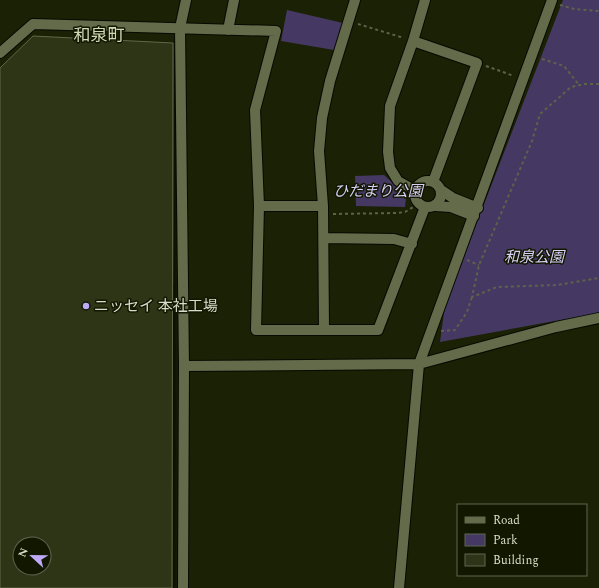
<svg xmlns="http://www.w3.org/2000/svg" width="599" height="588" font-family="Spectral,'Noto Sans JP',serif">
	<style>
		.green { fill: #453964 }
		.building { fill: #2d3417; stroke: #606849; fill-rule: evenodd; filter: url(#shadow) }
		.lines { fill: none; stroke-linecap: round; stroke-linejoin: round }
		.minor-casing { stroke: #060a00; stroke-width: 12 }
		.path { stroke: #5d6249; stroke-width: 2; stroke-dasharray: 3 3; stroke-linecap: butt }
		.minor { stroke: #636b4b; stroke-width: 10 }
		.poi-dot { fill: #bda9f5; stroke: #121700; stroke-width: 1.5 }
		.labels { text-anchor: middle; stroke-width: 3; stroke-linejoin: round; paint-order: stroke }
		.park-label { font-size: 15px; font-style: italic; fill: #d9d0f6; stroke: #121700 }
		.poi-label { font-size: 15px; fill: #d8ddcb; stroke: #121700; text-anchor: start }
		.quarter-label { font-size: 17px; fill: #d1dab7; stroke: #121700 }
	</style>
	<defs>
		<filter id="shadow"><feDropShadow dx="3.5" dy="3.5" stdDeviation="2" flood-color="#0009"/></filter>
	</defs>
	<rect width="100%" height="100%" fill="#1b2104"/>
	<path class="green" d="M563,0H599V313L440,342L445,305Z
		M287,10L343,23L334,50L281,41Z
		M384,175L394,184L407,190L405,207L356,206L355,176Z"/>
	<path class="building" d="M33,36L173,43L172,588H0V68ZM20,544H44V568H20Z"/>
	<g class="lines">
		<g class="minor-casing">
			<path id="minor" d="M228,30L234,0
				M413,41L477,63L433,182
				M0,53L33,24L276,31L255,110L259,206L256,330H378L425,207
				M415 194a13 13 0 1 1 26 0a13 13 0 1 1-26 0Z
				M441,190L453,198L478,208
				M416,191L398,181L390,168L388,152L390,106L413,41L425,0
				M259,206H323
				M435,206L451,207L474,216
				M324,238L394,239L412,244
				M324,329L323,206L319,151L322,118L330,81L355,0
				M184,366L419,364L556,327L599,318
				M183,588L184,366L180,28L186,0
				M399,588L419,364L552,0"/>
		</g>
		<path class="path" d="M560,5L574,9L599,11
			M358,24L404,38
			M542,59L564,66L579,85
			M486,66L514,76
			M599,84H584L571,87L540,114L532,141L479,265L472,297L497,287L557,285L599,278
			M333,214L397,213L405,212L415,206
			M467,260L479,265
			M441,331L455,330L467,312L472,297"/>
		<use href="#minor" class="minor"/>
	</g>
	<circle class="poi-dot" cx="86" cy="306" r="4"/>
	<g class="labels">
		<g class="park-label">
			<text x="378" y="196">ひだまり公園</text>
			<text x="534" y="262">和泉公園</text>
		</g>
		<g class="poi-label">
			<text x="94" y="311">ニッセイ 本社工場</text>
		</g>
		<g class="quarter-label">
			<text x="99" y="41">和泉町</text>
		</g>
	</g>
	<rect x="457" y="504" width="130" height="72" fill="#121700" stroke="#616651"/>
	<rect x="465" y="517" width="20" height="6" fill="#636b4b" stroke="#616651"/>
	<text x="493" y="524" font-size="12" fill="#d8ddcb">Road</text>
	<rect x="465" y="534" width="20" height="12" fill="#453964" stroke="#616651"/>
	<text x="493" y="544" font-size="12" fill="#d8ddcb">Park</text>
	<rect x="465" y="554" width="20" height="12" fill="#2d3417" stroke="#616651"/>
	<text x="493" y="564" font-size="12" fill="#d8ddcb">Building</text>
	<g transform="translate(32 556) rotate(292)"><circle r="19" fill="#121700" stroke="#616651"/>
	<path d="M0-3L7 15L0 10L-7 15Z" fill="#bda9f5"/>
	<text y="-6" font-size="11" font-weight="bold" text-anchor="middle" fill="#d8ddcb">N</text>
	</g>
</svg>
